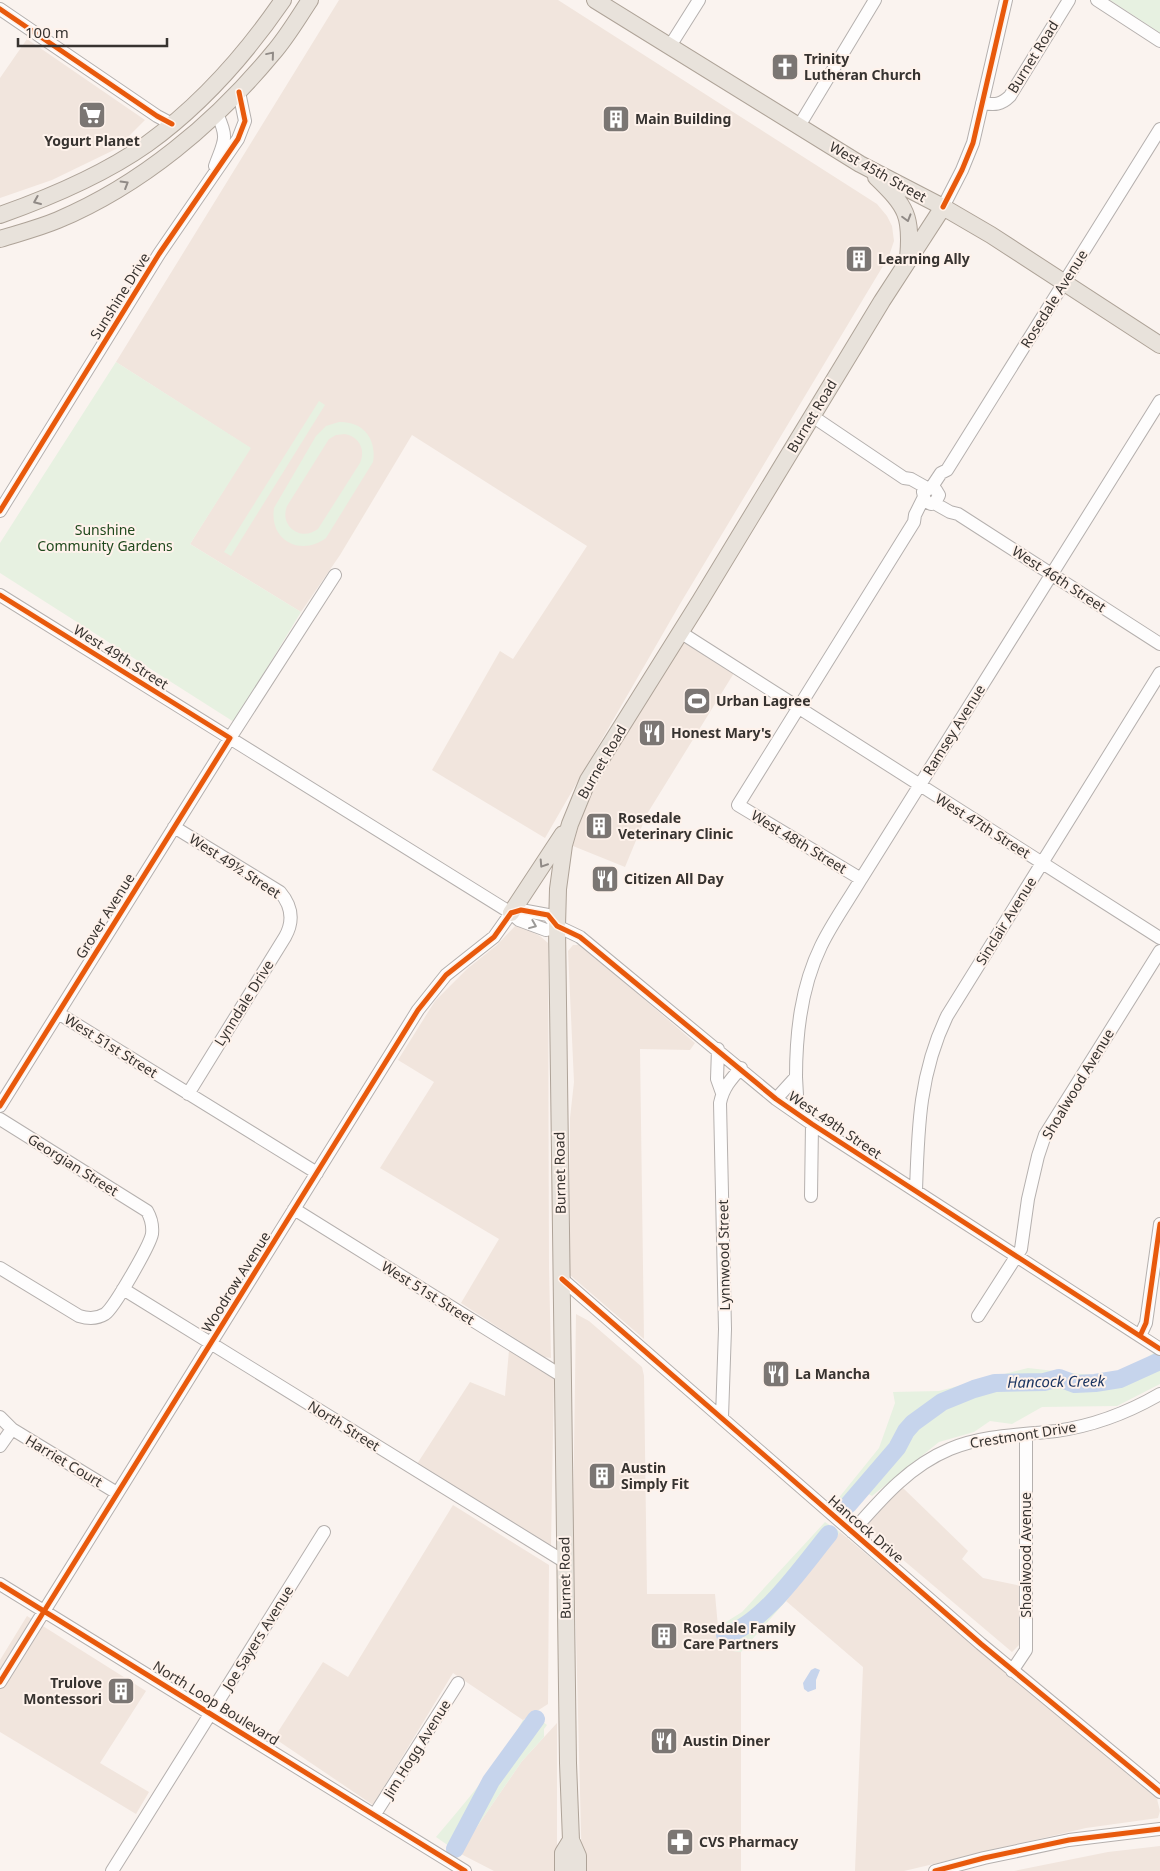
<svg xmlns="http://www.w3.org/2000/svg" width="1160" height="1871" font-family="'Noto Sans',sans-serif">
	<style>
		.built { fill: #f1e5dd }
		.green { fill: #e7f1e1; fill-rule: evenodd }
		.water { fill: #c6d4ec }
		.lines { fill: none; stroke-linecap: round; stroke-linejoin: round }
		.river { stroke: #c6d4ec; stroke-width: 18 }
		.minor-casing { stroke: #b5b0ae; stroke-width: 14 }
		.major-casing { stroke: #aea398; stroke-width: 18 }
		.minor { stroke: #fefdfd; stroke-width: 12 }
		.major { stroke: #e8e2db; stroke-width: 16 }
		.cycleway-casing { stroke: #fef2eb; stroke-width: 8 }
		.cycleway { stroke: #e8590c; stroke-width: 5 }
		.oneway { stroke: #908a86 }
		.oneway2 { stroke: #9a9896 }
		.labels { text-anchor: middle; stroke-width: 4; stroke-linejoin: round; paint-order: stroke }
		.street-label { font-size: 14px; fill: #373330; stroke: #fef2eb }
		.poi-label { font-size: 14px; font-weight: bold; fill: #373330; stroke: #fef2eb; text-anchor: start }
		.park-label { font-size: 14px; fill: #20491d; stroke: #fef2eb }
		.water-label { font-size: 15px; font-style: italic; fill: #1a3461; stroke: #fef2eb }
	</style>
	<rect width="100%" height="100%" fill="#faf3ef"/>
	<path class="built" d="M339,0H558L877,204L887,216L892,226L894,241L889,256L680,604L545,838L432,770L500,651L513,659L587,546L412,435L340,555L301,612L190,544L250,448L116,362Z
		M27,39L145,120L116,149L52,180L0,198V78Z
		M684,641L734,673L647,814L625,867L573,846L580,821L597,783Z
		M517,924L540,936L548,943L549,1268L551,1358L544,1357L461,1303L499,1239L380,1168L434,1082L398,1060L435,1001L467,969L497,945Z
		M573,945H581L695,1043L690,1050L640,1049L644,1339L570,1275V1118L574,1082L568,951Z
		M576,1314L589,1321L642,1367L644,1376L647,1594H715L718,1627L733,1651L741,1652V1871H582L573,1517Z
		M509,1350L554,1377L551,1547L417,1464L470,1382L505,1396Z
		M902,1487L968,1551L962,1559L983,1578L1021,1586V1643L1012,1652L863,1526Z
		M453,1505L549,1565L548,1704L523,1720L453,1673L373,1805L274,1738L323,1662L348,1677Z
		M840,1532L1157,1799L1160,1811L1158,1818L1086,1828L904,1871H855L863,1667L786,1601Z
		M27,1616L146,1691L100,1763L149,1792L136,1814L0,1732V1660Z
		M557,1723V1871H494L459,1853L522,1761Z
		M1160,1846V1871H1014L1108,1852Z"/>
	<path class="green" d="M1110,0H1160V33Z
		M116,362L251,448L190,544L301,612L234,722L0,573V543Z
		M319,401L325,405L231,556L224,552Z
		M339,422C363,421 377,439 373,462L326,538C300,557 269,540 274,508L316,436L326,426ZM345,434C359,437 366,449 360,463L318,529C301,542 279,526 287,506L329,439L336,435Z
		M1160,1349V1384L1117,1406L1042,1407L1012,1424L990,1421L974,1432L939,1442L872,1496L865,1492L849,1510L837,1500L879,1448L895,1403L893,1392L939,1391L1028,1368L1099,1376L1129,1369Z
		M825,1522L840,1532L786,1601L741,1652L733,1651L723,1646L718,1627L742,1612Z
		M534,1715L547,1725L544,1729V1737L522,1761L459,1853L436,1837C468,1799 499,1764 523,1720L528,1721Z"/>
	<path class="water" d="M815,1668L820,1670L816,1680V1689L808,1692L804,1689L803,1683L811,1670Z"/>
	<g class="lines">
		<path class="river" d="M848,1505L897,1448L906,1431L913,1423L942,1402L974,1389L995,1383L1044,1382L1059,1378L1075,1384L1095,1383L1120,1379L1160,1361
			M725,1635C763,1625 804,1564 829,1534
			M455,1849L491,1781L536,1719"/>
		<g class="minor-casing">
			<path id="minor" d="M1097,0L1160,41
				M0,9L157,116L172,124
				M670,46L699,0
				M982,103C995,105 1001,105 1010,96L1069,0
				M799,126L875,0
				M215,166C224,141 229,139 217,114
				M943,207L962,170L973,143L1006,0
				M812,416L904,478L911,479L927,488
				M931,488L936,490L939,495L936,501L931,504L925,501L923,492L931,488L941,473L947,470L1160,129
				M934,503L950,512L958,514L1160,644
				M0,511L159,254L238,139L245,121L239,92
				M0,595L511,913L519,920L546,930L557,926
				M680,632L1160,938
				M174,827L280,892C292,906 294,921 285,937L188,1094
				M861,879L738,805L914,522L915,515L923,499
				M511,913L521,910L548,915L557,926L580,937L776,1099L812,1124L1160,1349
				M58,1013L317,1173
				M718,1049L717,1079L722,1093
				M796,1077L798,1114
				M776,1099L796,1077C796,1032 801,987 821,946C832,923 848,901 861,879L1160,401
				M0,1106L230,738L335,575
				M0,1119L147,1211C151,1218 153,1225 152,1234C150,1245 114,1308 105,1314C97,1319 89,1319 79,1316L0,1268
				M916,1191C918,1129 919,1074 947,1016L1160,673
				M811,1196L812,1124
				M294,1209L562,1376
				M562,1279L981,1644L1160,1792
				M123,1289L565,1562
				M978,1316L1021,1249L1028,1199L1038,1156L1045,1135L1160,951
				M1140,1336L1146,1323L1160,1224
				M0,1417L12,1429L117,1493
				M722,1417L725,1329L720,1103C723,1088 731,1079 741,1068
				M0,1446L12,1429
				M852,1532C881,1499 909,1466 950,1449C983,1435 1021,1435 1056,1431C1092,1426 1129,1412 1160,1394
				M0,1584L465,1871
				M1012,1671L1026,1650V1434
				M0,1682L418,1010L446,975L494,937L511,913
				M375,1814L458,1683
				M112,1871L324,1532
				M935,1871L984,1858L1069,1840L1160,1829"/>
		</g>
		<g class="major-casing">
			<path id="major" d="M595,0L860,164L943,207L991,235L1160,345
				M876,177C907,207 912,216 908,259
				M0,215C51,197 103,175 147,144C201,105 246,54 283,0
				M0,239C19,233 39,228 58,220C141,185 215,123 273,53C287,37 298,18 310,0
				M511,913L563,834
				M563,1871V1853L571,1840
				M578,1871V1856L571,1840L568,1763L557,926L558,889L564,845L570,824L588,780L700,601L882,301L943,207"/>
		</g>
		<use href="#minor" class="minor"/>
		<use href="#major" class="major"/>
		<g class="cycleway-casing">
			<path id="cycleway" d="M0,9L157,116L172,124
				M943,207L962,170L973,143L1006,0
				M0,511L159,254L238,139L245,121L239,92
				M0,595L230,738L0,1106
				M511,913L521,910L548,915L557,926L580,937L776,1099L812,1124L1160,1349
				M562,1279L981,1644L1160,1792
				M1140,1336L1146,1323L1160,1224
				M0,1584L465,1871
				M0,1682L418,1010L446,975L494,937L511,913
				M935,1871L984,1858L1069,1840L1160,1829"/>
		</g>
		<use href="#cycleway" class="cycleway"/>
	</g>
	<defs><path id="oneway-chevron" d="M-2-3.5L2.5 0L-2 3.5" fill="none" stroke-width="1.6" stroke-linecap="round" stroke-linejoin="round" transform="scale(1.25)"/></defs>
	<g class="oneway">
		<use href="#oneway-chevron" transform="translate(271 55) rotate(-50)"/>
		<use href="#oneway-chevron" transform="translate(125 184) rotate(-31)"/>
		<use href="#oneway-chevron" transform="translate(37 201) rotate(157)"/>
		<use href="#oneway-chevron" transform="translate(907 218) rotate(74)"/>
		<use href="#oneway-chevron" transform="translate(543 864) rotate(123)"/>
	</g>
	<use class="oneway2" href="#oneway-chevron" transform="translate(533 925) rotate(22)"/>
	<defs>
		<g id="church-square" transform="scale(1.4375)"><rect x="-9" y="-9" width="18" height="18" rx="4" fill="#7b7673" stroke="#fef2eb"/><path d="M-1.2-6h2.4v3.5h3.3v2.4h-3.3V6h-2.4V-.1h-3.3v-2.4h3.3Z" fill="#fff"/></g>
		<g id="supermarket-square" transform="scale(1.4375)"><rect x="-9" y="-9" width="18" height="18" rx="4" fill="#7b7673" stroke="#fef2eb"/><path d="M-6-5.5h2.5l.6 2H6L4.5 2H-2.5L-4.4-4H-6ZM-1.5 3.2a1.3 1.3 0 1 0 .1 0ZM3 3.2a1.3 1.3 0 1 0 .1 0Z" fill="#fff"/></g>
		<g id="building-square" transform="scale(1.4375)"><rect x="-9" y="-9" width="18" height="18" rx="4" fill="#7b7673" stroke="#fef2eb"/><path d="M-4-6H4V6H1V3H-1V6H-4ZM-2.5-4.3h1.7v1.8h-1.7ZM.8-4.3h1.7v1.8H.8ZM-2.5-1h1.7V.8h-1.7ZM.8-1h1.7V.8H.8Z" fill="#fff"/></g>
		<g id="stadium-square" transform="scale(1.4375)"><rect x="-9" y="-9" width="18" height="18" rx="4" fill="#7b7673" stroke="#fef2eb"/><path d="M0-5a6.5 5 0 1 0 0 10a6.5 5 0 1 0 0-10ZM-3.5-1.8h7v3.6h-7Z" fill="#fff"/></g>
		<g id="restaurant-square" transform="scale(1.4375)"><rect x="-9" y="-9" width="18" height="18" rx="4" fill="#7b7673" stroke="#fef2eb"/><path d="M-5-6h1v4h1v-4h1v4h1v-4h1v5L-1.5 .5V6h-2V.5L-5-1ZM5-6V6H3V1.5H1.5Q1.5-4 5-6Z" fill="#fff"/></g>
		<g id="pharmacy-square" transform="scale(1.4375)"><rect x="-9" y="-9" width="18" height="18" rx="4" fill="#7b7673" stroke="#fef2eb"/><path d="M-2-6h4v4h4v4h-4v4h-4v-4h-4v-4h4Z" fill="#fff"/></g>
	</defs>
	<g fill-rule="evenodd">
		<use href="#church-square" x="785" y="67"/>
		<use href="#supermarket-square" x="92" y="115"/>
		<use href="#building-square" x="616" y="119"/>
		<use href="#building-square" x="859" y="259"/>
		<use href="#stadium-square" x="697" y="701"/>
		<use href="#restaurant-square" x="652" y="733"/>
		<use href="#building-square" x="599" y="826"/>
		<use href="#restaurant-square" x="605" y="879"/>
		<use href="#restaurant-square" x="776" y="1374"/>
		<use href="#building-square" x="602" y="1476"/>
		<use href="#building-square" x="664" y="1636"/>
		<use href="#building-square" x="121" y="1691"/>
		<use href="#restaurant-square" x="664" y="1741"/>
		<use href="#pharmacy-square" x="680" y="1842"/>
	</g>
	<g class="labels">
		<g class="street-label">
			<text transform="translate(1033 57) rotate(-58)" y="5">Burnet Road</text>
			<text transform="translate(878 172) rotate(29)" y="5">West 45th Street</text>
			<text transform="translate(120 296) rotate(-58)" y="5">Sunshine Drive</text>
			<text transform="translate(1054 299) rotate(-58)" y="5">Rosedale Avenue</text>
			<text transform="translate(812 416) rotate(-59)" y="5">Burnet Road</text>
			<text transform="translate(1059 579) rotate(33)" y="5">West 46th Street</text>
			<text transform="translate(121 657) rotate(32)" y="5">West 49th Street</text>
			<text transform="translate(954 730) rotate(-58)" y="5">Ramsey Avenue</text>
			<text transform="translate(602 762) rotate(-60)" y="5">Burnet Road</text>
			<text transform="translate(983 826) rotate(32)" y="5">West 47th Street</text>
			<text transform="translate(799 842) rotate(31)" y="5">West 48th Street</text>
			<text transform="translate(235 866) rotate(33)" y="5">West 49½ Street</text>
			<text transform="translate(105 916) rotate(-58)" y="5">Grover Avenue</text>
			<text transform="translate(1006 921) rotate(-58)" y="5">Sinclair Avenue</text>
			<text transform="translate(244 1003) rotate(-58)" y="5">Lynndale Drive</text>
			<text transform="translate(111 1046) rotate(32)" y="5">West 51st Street</text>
			<text transform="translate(1078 1084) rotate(-59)" y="5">Shoalwood Avenue</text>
			<text transform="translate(835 1125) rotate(34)" y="5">West 49th Street</text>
			<text transform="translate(73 1165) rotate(32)" y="5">Georgian Street</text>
			<text transform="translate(560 1173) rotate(-91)" y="5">Burnet Road</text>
			<text transform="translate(724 1255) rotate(-91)" y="5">Lynnwood Street</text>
			<text transform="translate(236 1282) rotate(-58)" y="5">Woodrow Avenue</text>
			<text transform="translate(428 1293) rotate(32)" y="5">West 51st Street</text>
			<text transform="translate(344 1426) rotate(32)" y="5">North Street</text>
			<text transform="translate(1023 1435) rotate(-9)" y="5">Crestmont Drive</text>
			<text transform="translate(64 1461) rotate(31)" y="5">Harriet Court</text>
			<text transform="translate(866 1529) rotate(41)" y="5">Hancock Drive</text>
			<text transform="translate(1026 1555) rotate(-90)" y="5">Shoalwood Avenue</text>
			<text transform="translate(565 1578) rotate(-91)" y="5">Burnet Road</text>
			<text transform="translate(258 1638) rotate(-58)" y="5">Joe Sayers Avenue</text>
			<text transform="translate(216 1703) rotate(32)" y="5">North Loop Boulevard</text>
			<text transform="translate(417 1749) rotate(-58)" y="5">Jim Hogg Avenue</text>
		</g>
		<g class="poi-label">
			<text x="804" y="64">Trinity<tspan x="804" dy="16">Lutheran Church</tspan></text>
			<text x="635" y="124">Main Building</text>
			<text x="92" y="146" text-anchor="middle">Yogurt Planet</text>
			<text x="878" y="264">Learning Ally</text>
			<text x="716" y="706">Urban Lagree</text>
			<text x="671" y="738">Honest Mary's</text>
			<text x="618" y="823">Rosedale<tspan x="618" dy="16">Veterinary Clinic</tspan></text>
			<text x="624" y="884">Citizen All Day</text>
			<text x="795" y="1379">La Mancha</text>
			<text x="621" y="1473">Austin<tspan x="621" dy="16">Simply Fit</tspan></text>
			<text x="683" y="1633">Rosedale Family<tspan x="683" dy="16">Care Partners</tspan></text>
			<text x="102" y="1688" text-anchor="end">Trulove<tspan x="102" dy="16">Montessori</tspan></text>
			<text x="683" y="1746">Austin Diner</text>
			<text x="699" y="1847">CVS Pharmacy</text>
		</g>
		<g class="park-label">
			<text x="105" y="535">Sunshine<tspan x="105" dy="16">Community Gardens</tspan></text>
		</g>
		<g class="water-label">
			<text transform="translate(1056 1382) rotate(-1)" y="5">Hancock Creek</text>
		</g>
	</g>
	<path d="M18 38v8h149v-8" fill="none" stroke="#373330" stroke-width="2.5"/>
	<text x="25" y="38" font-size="15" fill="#373330" stroke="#fef2eb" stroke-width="4" paint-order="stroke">100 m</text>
</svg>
